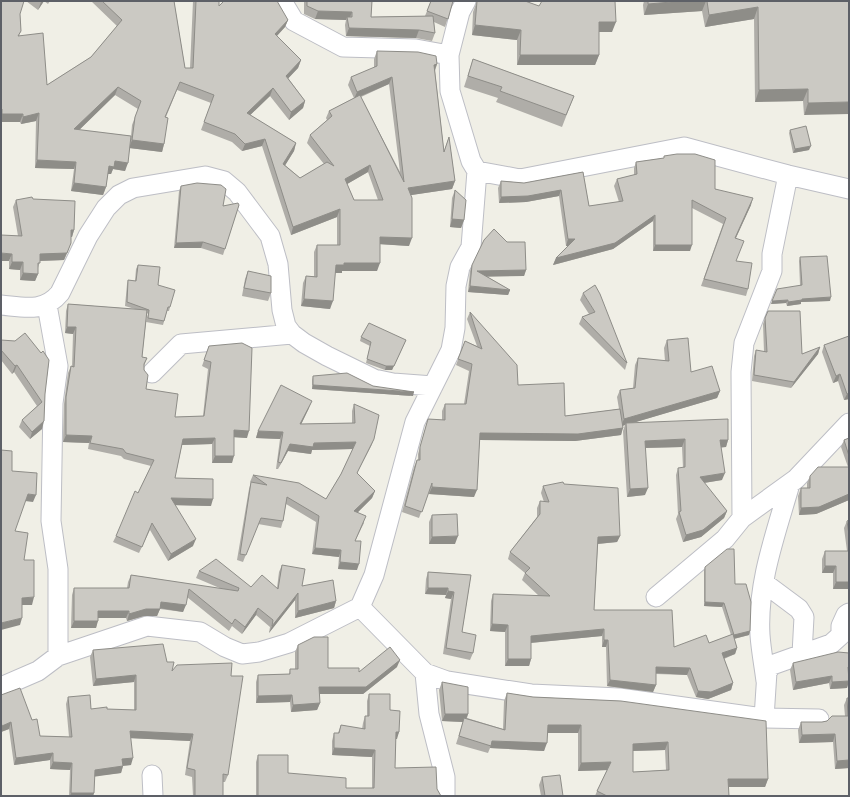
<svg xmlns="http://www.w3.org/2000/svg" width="850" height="797" font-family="'DejaVu Sans',sans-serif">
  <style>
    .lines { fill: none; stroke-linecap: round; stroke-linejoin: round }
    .minor-casing { stroke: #bdbec5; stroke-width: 21 }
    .minor { stroke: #fff; stroke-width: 19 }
    .wall { fill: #afada8; fill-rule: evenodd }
    .shaded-wall { fill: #8e8d88 }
    .building { fill: #cbc9c3; stroke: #8e8d88; fill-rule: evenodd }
  </style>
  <rect width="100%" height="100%" fill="#f0efe6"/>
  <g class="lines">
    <defs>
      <path id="minor" d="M282 1 294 21 343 47 416 49 449 55
        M466 1 460 12 449 55 450 91 471 161 477 171 520 179 684 147 788 175 849 189
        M477 171 471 247 460 267 456 286 455 328 451 350 415 422 374 575 360 607 425 673 447 681 531 694 619 698 764 718 819 719
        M1 305C23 307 44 313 60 293L88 236 106 208 119 195 133 188 205 176 224 181 237 192 270 236 278 264 282 310 286 326 292 334 304 343 327 356 374 379 393 383 433 386
        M47 305 58 366 53 403 51 521 58 569V656
        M152 373 181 344 292 334
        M742 518 796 479 849 423
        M764 583 799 609 804 617 802 654
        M656 597 725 539 742 518 741 372 744 343 772 271V254L788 175
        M425 673 429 714 445 777V796
        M766 681C764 665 761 650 760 635 757 583 776 533 790 484
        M1 687 38 671 58 656 147 626 200 632 225 647 242 654 259 652 289 643 360 607
        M764 718 767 672 772 665 831 644 841 635V626L846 615 849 613
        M152 775 153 796"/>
    </defs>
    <use href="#minor" class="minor-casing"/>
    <use href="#minor" class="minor"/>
  </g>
  <path class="wall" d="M1 1 20 14 21 31 19 35 47 85 91 57 117 26 91 1H174L185 68H190L193 1H219V6L288 20 285 27 277 36 301 60 298 68 288 78 305 101 303 108 289 120 270 96 250 115 296 143 294 151 285 165 300 178 324 164 307 143 310 135 327 120 326 118 329 111 354 98 348 85 351 77 374 68V59L377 51 437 64 435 71 444 151 449 137 455 181 452 189 411 195 409 246 380 244 377 271H342V273H335L330 309 301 306 303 283 306 276H314V252L317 245H337V217L291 235 262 146 242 151 232 142 201 130 211 103 177 90 166 117 164 144 162 152 130 148 125 171 113 169 111 174H108L106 187 103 195 71 191 74 169 35 168 36 121 21 124 20 122H1ZM389 84 400 172 361 97ZM115 95 138 109 132 125 131 136 79 130ZM368 172 378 200H354L347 184Z
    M26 1H50L48 4 44 1 38 10Z
    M304 1H372L371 17 425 16 431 1 452 5 445 27 434 22 435 33 432 41 416 38 346 36 345 25 346 20 315 19 304 14Z
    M477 1 539 6 612 32H599V55L595 65H517V40L472 35 473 12Z
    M644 1H849L804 115 803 101 755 102 754 19 705 27 702 11 644 15 643 5Z
    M473 59 574 96 562 127 496 102 498 98 464 87Z
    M790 130 809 150 793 153 789 133Z
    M664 156 715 189 751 205 736 238V261L748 289 746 296 701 286 723 224 692 208 690 251H653V221L613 249 553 265 556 258 568 246H566L559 196 526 202 499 203 498 188 501 181 524 183 583 172 589 206 619 202 614 186 617 179 634 175V168L636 162 664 158Z
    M181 186 223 206 239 205 223 255 201 248H174L179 191Z
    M455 190 464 220 461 228 450 227 452 198Z
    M33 199 74 230 72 237H71L68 251 64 260 40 261 38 268V274L35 281 20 280V270L9 269V261L18 236 13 207 16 200Z
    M800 257 830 301 801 302V304L787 306 786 303 771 304 800 285 799 261Z
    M138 265 158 285 170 307 169 311H167L163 325 146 322 148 314 147 313 142 357 147 358 144 366 146 389 175 417 203 416 208 369 202 366 209 346 247 438 234 437 232 463H212V444L182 445 175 478 211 506 175 505 193 546 168 561 150 530 139 553 113 542 116 536 138 493 151 466 124 459 121 456 88 449 89 443 63 442 64 404 68 373 71 366 72 367 73 334 65 333 66 311 68 304 135 309 125 306 127 284 128 280 135 281 136 269Z
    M472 265 526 270 524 276H486L510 290 508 295 468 292 470 271Z
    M248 271 271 293 268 301 242 296 245 279Z
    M583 293 627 363 625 370 579 324 582 317 589 314 580 300Z
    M768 311 802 354 820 347 818 354 791 388 752 381 754 356 756 350 764 352 763 324Z
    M470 312 518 385 565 416 619 409 617 397 620 390 633 388 635 365 638 358 665 361 664 348 667 340 691 372 720 391 717 398 632 423 728 440 726 447H721L722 480 704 483 727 511 724 518 701 537 683 542 676 519 678 514 676 475 678 468H683L682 447 645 448V495L627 497 623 431 625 425 623 426 621 435 575 441 480 440 474 497 429 494V490L419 518 402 512 414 467 417 460H418V454L428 419 442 420V411L445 404H464L469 371 456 365 465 341 477 346 467 319Z
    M849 336V399L844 400 838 381 833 383 822 352 824 345Z
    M361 337 406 340 392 370H385L366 363 370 346 360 341Z
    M1 340 45 394 42 429 30 439 19 427 22 420 37 406 14 372 12 374 1 360Z
    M313 376 373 386 413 396 312 389V380Z
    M354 404 374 439 371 446 357 473 375 491 372 498 358 512 364 523 355 541 357 570 338 569 339 557 312 554 316 522 286 504 283 521 281 528 258 524 243 562 237 560 249 489 251 482H250L253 475 326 499 341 474 353 449 312 450 311 454 288 451 278 469H276L280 439 256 438 258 431 309 408 301 424 352 423V411Z
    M849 438V500L816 514 799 515 798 496 801 488H807V483L810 476 848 467 841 447 844 440Z
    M564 484 620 536 617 542 598 544 594 610 674 647 709 643 731 635 722 607 704 606V571L705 567 735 584 750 631 749 635 734 639 737 648 735 654 724 659 733 683 731 690 708 699 696 697 687 675 656 674V685L653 692 607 686 606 647H602V636L531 643V659L529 666H505V632L490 631 491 601 493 594 539 596 522 580 525 573 508 559 510 552 537 517V508L540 501 544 502 541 493 543 486Z
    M432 515 455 544H429V522Z
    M849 520V589H833V573H822V559L825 551H847L844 528 847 521Z
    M282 565 302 586 336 601 334 608 295 618V600L269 633 270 627 256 615 242 634 232 626 229 631 187 597 183 612 160 609 157 616H144L127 621 126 618H98L96 628H71L72 595 74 588H127L128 582 131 575 222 589 196 578 199 571 251 587 277 588 279 572Z
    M428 572 471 575 462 632 473 653 470 660 443 654 451 599 445 598 446 595 425 594 426 579Z
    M298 645 328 668 359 672 397 667 363 694H319L320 703 317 710 291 712 290 702 256 703V682L258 675 289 674 290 669H295V652Z
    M93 650 167 662 172 671 228 775 225 782H223V796H193L192 777 185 775 190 741 131 738V765L123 766 121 773 94 776V793L93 796H69L70 770 50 769V760L14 765 9 729 1 732V695L32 720 40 736 69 737 66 704 68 697 91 709 134 710V682L93 686 90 657Z
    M849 653V681L847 688 830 689 829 683 793 690 790 670 793 663Z
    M442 682 468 714 467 718 503 729 504 701 507 693 533 697 621 701 768 779 765 787H728L729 796H595L597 791 607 770 578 771V733H548L544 751 490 748 488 753 456 744 463 722 442 721 439 690ZM665 750 666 770 633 772V751Z
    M369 694 390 710 399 732 396 739 395 768 437 789 441 796H256V762L258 755 288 773 346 788H372V757L332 755V741L334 733H338L341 725 362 729 363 723 365 716H367V701Z
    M847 698H849V768L835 769 833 742 799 743 798 730 801 722H822L845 716 844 705Z
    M542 777 563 796H541L539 785Z"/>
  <path class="shaded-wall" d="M41 1H44L38 10 41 2Z
    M683 1H706L702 11 644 15 648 4Z
    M758 7 754 19 705 27 709 15Z
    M318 11 352 12 349 20 347 17 346 20 315 19Z
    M288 20 285 27 272 41 275 34Z
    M599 22H616L612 32H595Z
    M475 25 521 30 517 40 472 35Z
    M349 28 419 30 416 38 346 36Z
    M520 55H599L595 65H517Z
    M301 60 298 68 283 84 286 76Z
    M437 64 434 72V65Z
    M392 77 389 84 354 99 357 92Z
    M118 87 115 95 72 137 74 129Z
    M273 88 270 96 244 121 247 113Z
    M808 89 803 101 755 102 759 90Z
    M305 101 303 108 289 120 291 112Z
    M849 102V114L804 115 808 103Z
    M39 113 36 121 21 124 23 117Z
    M2 114H23L20 122H1V117Z
    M265 139 262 146 242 151 245 144Z
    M132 140 164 144 162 152 129 148Z
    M296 143 294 151 281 172 283 164Z
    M811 146 809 150 793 153 795 149Z
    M37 160 76 162 74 169 35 168Z
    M115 161 128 163 125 171 113 169 111 174H106L109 166Z
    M370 165 368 172 342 187 345 179Z
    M455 181 452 189 405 196 408 188Z
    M74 183 106 187 103 195 71 191Z
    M561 190 559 196 526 202 499 203 501 197Z
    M753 198 751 205 733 244 735 238Z
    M340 209 337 217 291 235 293 227Z
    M655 215 653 221 613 249 553 265 556 258Z
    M452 219 464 220 461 228 450 227Z
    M71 230H74L72 237H68Z
    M380 237 412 238 409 246 377 244Z
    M568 239H575L572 246H566Z
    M203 242 201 248H174L176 243Z
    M71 243 64 260 37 261 40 254Z
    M655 245H692L690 251H653Z
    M1 253 12 254 9 261H1Z
    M12 262H23L20 270 9 269Z
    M344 263H380L377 271H342V273H333L336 265Z
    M526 270 524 276 475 277 477 271Z
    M23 273 38 274 35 281 20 280Z
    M470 286 510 290 508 295 468 292Z
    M831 297 830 301 801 302V304L787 306 788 302 802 299Z
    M304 299 333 301 330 309 301 306Z
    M788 300 786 303 771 304 772 301Z
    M67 327H76L73 334 65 333Z
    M406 340 392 370H385L386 366Z
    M820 347 818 354 791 388 794 382Z
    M17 365 14 372 12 374 15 366Z
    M840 374 838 381 833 383 836 376Z
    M313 385 414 392 413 396 312 389Z
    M720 391 717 398 626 425V423L625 425 621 426 624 419Z
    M849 393V399L844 400 847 394Z
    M312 401 309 408 298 431 300 424Z
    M44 421 42 429 30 439 32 432Z
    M623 428 621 435 575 441 478 440 480 433Z
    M234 430 249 431 247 438 231 437Z
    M258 431 283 432 280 439 256 438Z
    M66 435 92 436 89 443 63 442Z
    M215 438 212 444 181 445 183 439Z
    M374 439 371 446 354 479Z
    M685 439 682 447 642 448 645 441Z
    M720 440H728L726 447 718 448Z
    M356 442 353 449 312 450 311 454 288 451 278 469 281 463 290 444Z
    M215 456H234L232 463H212Z
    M725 473 722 480 697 484 700 477Z
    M432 487 477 490 474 497 429 494Z
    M648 488 645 495 627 497 630 489Z
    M375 491 372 498 352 518 354 511Z
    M28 494 36 495 33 502 25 501Z
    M849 494V500L816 514 799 515 801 508Z
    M171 498 213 499 211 506 169 505Z
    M727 511 724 518 701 537 683 542 686 535Z
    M458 536 455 544H429L432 537Z
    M620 536 617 542 596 544 598 537Z
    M196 539 193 546 168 561 171 554Z
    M315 548 341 550 339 557 312 554Z
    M340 562 359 564 357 570 338 569Z
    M825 566H836L833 573H822Z
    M836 582H849V589H833Z
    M428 588H448L446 595 425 594Z
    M448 591 454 592 451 599 445 598Z
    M298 593 295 600 269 633 272 626Z
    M34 597 32 605H19L22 598Z
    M336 601 334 608 295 618 298 611Z
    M161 602 186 605 183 612 159 608Z
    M705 602 724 603 722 607 704 606Z
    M258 608 256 615 242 634 245 627Z
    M146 609H160L157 616H144L127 621 129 614Z
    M98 611H129L126 618H96Z
    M22 618 20 625 1 630V623Z
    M74 621H98L96 628H71Z
    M492 624 508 625 505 632 490 631Z
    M604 629 602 636 529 643 531 636Z
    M750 631 749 635 733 639 734 635Z
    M604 640H608L606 647H602Z
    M737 648 735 654 719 660 722 653Z
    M508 659H531L529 666H505Z
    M400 660 397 667 363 694H316L319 687Z
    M656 667 690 668 687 675 653 673Z
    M136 675 134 682 93 686 96 679Z
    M832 676 829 683 793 690 796 682Z
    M610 680 656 685 653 692 607 686Z
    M849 681 847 688 830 689 832 682Z
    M733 683 731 690 708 699 696 697 698 691Z
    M292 695 290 702 256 703 258 696Z
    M320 703 317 710 291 712 293 705Z
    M445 714H468L465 722 464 718 463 722 442 721Z
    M11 722 9 729 1 732V729L2 726Z
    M548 725H581L578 733H545Z
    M130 731 193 734 190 741 127 738Z
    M396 732H399L397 739H394Z
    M835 734 833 742 799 743 802 735Z
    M492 741 547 743 544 751 490 748Z
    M668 742 665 750 630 751 633 744Z
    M334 748 375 750 372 757 332 755Z
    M53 753 50 760 14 765 16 758Z
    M133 758 131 765 120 766 122 759Z
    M849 760V768L835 769 837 761Z
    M53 762 72 763 70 770 50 769Z
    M611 762 609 770 578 771 581 763Z
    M123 766 121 773 92 777 95 770Z
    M728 779H768L765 787H725Z
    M71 793H94L93 796H70Z"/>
  <path class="building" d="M1 1H24L20 14 21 31 18 36 43 33 47 85 91 57 122 20 102 1H174L185 68H193L196 1H219V6L224 1H277L288 20 275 34 301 60 286 76 305 101 291 112 273 88 247 113 296 143 283 164 300 178 327 162 334 166 310 135 332 116 329 111 360 95 404 182 392 77 357 92 351 77 377 66V51L418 52 436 56 437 64 434 65 444 152 449 137 455 181 408 188 412 198V238L380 237V263H344V265H336L333 301 304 299 306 276 317 277V245H340V209L293 227 265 139 245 144 235 134 204 122 214 95 180 82 165 117 168 118 164 144 132 140 135 117 141 101 118 87 74 129 131 136 128 163 115 161 114 167 109 166 106 187 74 183 76 162 37 160 39 113 23 117V114H2V109H1ZM370 165 383 200H354L345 179Z
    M307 1H372L371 17 433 16 435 33 419 30 349 28 347 17H352V12L318 11 307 6Z
    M431 1H453L448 19 427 11Z
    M477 1H525L539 6 542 1H615L616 22H599V55H520L521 30 475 25Z
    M648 1H683L648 4Z
    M707 1H849V102L808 103V89L759 90 758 7 709 15Z
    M473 59 574 96 566 115 500 91 502 87 468 76Z
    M806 126 811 146 795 149 790 130Z
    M677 154H695L715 160V189L753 198 735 238 744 241 736 261 752 263 748 289 704 279 726 218 692 200V245H655V215L615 243 556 258 575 239H568L561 190 528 196 501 197V181L524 183 583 172 589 206 623 201 617 179 637 174 636 162 664 158V156Z
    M197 183 221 185 226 189 223 206 238 203 239 205 225 249 203 242 176 243 181 186Z
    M455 190 466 200 464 220 452 219Z
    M32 197 33 199 75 201 74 230H71V243L67 253 40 254V263H38V274L23 273V262H12V254L1 253V235L22 236 16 200Z
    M494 229 507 242H525L526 270 477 271 510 290 470 286 472 265 484 240Z
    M827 256 831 297 802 299V300L788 302V300L772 301 777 289 802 285 800 257Z
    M138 265 160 267 158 285 175 290 170 307H168L164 321 148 318 149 310 127 302 128 280 136 281Z
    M248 271 271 276V293L244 288Z
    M595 285 600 294 627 363 582 317 595 312 583 293Z
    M68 304 147 310 142 357 147 358 144 364V370L148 375 146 389 178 394 175 417 204 416 211 362 204 360 209 346 242 343 252 348 249 431 234 430V456H215V438L183 439 175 478 213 479V499L171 498 196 539 171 554 152 523 142 547 116 536 135 491 138 493 154 460 126 453 123 449 90 443 92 436 66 435V397L71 366 74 367 76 327H67Z
    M768 311H800L802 354 820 347 794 382 754 375 756 350 767 352 765 318Z
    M470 312 517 365 518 385 564 383 565 416 620 409 623 428 578 434 480 433 477 490 432 487V483L422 512 405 506 417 460H420V447L428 419 445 420V404H466L472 364 458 359 465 341 482 349Z
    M369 323 406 340 394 366H386L367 359 371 342 361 337Z
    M25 333 41 353 43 351 49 360 45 394 44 421 32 432 22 420 42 402 17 365 15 366 1 350V340L15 341Z
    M849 336V393L847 394 840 374 836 376 824 345Z
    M688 338 691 372 712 366 720 391 624 419 620 390 635 388 638 358 669 361 667 340Z
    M347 373 373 386 414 392 313 385V376Z
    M281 385 312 401 300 424 355 423 354 404 379 415 374 439 357 473 375 491 354 511 366 516 355 541H361L359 564 340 562 341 550 315 548 319 516 287 497 283 521 261 518 246 555 240 554 251 482 267 485 253 475 299 483 326 499 341 474 356 442 314 443 313 447 290 444 281 463 278 462 283 432 258 431Z
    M728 419V440H720L725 473 700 477 727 511 703 530 686 535 679 512 681 511 678 468 685 467V439L645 441 648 488 630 489 626 423Z
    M849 438V456L844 440Z
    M1 450 12 451V471L37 473 36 495 28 494 15 531 28 533 24 560H34V597L22 598V618L1 623Z
    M818 467H849V494L819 507 801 508V488H810V476Z
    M563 482 564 484 618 488 620 536 598 537 594 610H672L674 647 706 635 709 643 733 634 737 648 722 653 733 683 711 692 698 691 690 668 656 667V685L610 680 608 640H604V629L531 636V659H508V625L492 624 493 594 550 596 525 573 530 568 510 552 540 514V501L549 502 543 486Z
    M457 514 458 536 432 537V515Z
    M849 520V535L847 521Z
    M727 549H734L735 584H746L751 602 750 631 734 635 724 603 705 602V567Z
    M825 551H849V582H836V566H825Z
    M216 559 251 587 262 575 278 589 282 565 305 569 302 586 333 580 336 601 298 611V593L272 626 273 620 258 608 245 627 235 619 232 624 189 589 186 605 161 602 160 609H146L129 614V611H98V621H74V588H129L131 575 238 591 239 588 199 571Z
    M428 572 471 575 462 632 476 635 473 653 446 648 454 592 448 591V588H428Z
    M314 637H328V668H359V672L390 647 400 660 366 687H319L320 703 293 705 292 695 258 696V675L290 674V669H298V645Z
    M163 644 167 662H174L172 671 177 665 232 663 231 676H243L228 775 223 774V796H195V770L187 768 193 734 130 731 133 758 122 759 123 766 95 770 94 793H71L72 763 53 762V753L16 758 11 722 2 726 1 722V695L20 688 32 720 37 719 40 736 72 737 68 697 90 695 91 709 107 707V709L136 710V675L96 679 93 650Z
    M838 652 849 653V667H848L849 681 832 682V676L796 682 793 663Z
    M442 682 468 687V714H445Z
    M507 693 533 697 621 701 766 721 768 779H728L729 796H607L597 791 611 762 581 763V725H548L547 743 492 741 491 746 459 736 464 718 505 730ZM668 742 669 770 633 772V744Z
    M369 694H390V710L400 711 399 732H396L395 768 436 767 437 789 441 796H258V755H288V773L346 778V788H374L375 750 334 748V733H339L341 725 365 729V716H369Z
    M847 698H849V760L837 761 835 734 802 735 801 722H822L827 721 832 716H848Z
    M560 775 563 796H545L542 777Z"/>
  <rect width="850" height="797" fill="none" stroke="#5d6067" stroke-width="4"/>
</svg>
